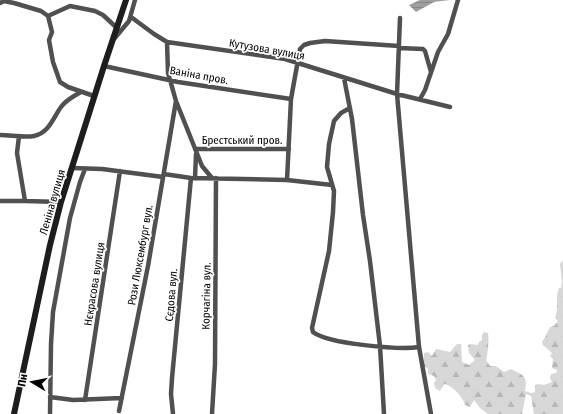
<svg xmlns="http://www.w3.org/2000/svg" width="563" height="414" font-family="'Fira Sans Condensed',sans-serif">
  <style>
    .forest { fill: url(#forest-firs) }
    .water { fill: url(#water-rules) }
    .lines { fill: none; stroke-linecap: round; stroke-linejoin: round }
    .street { stroke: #505050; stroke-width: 4.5 }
    .secondary { stroke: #1d1d1d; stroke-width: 6 }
    .labels { text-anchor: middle; stroke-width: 3.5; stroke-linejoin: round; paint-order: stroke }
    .street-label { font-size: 11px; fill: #000; stroke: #fff }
  </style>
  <defs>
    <pattern id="forest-firs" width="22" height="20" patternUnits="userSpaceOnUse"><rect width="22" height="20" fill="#d7d7d7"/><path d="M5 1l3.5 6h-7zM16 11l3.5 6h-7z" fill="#b7b7b7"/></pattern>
    <pattern id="water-rules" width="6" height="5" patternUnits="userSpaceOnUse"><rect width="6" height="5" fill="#9e9e9e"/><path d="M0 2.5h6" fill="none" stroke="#868686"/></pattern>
  </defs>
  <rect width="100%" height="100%" fill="#fff"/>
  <path class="forest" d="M563 260V414H534L531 396 526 394 522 414H488L480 408 474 400 470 407 465 405C463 397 452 385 444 384L440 391 435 388 434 383 436 380 434 376 428 374V369L424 366V353L428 352 432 356 436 349 450 352 457 344H461L462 362 469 365 475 360 469 353 468 345 470 344 478 345 479 342 482 340V335L484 332 488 333C489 338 488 355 486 360L490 366H496L504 372 511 369C523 375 528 376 525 391L531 393 535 392V386L537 384 544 385 552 382 550 378 551 374 556 373 557 370 552 368 553 359 550 356 552 353 543 345 542 342C544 340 549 329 550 327L554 326 558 321 555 318C559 309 555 297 559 288H561L562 282 560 264Z"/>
  <path class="water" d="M420 0H449C446 1 438 1 434 2 428 5 422 9 416 12L409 5Z"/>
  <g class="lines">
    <path class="street" d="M0 3 4 1 14 3 41 11 48 16 52 32 49 40 53 62 60 82 68 87 94 96
      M48 16 70 6 95 11 103 15 117 28
      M131 17 154 34 167 42 285 59 397 94 450 107
      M400 18 397 94 419 347 431 414
      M114 39 129 21 135 0
      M167 42 168 73 176 101 202 166 212 178
      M399 48 423 49 425 51 431 72
      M104 66 178 82 291 99
      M344 78 352 119 363 215 370 261 380 346 384 414
      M420 99 425 90 438 52 448 34 458 0
      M350 108 341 113 334 121 329 144 327 167 334 191 333 212 329 251 312 328 313 332C328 344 400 350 419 347
      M0 135C11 135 23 138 34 136 49 133 53 118 61 107 66 100 74 96 81 92
      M195 149H289
      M72 168 102 169 163 177
      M164 174 191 178 287 180 332 185
      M195 178 196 154
      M287 180 291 99 300 49 304 45 310 43 325 41 399 46
      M0 201H25L17 153 19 136
      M25 201 61 202
      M50 397 73 400 122 398
      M85 400 120 171
      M119 411 148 266 176 101
      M50 414 51 344 53 312 70 218 80 182 85 169
      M173 414 171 394 172 378 191 178
      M212 414 215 364 216 178"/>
    <path class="secondary" d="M14 414 50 245 61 202 104 66 126 0"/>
  </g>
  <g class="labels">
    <g class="street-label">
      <text transform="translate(267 49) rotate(10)" y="4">Кутузова вулиця</text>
      <text transform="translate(199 75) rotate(10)" y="4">Ваніна пров.</text>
      <text x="242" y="144">Брестський пров.</text>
      <text transform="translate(52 202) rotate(-74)" y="4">Леніна вулиця</text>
      <text transform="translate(140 255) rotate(-80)" y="4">Рози Люксембург вул.</text>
      <text transform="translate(94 284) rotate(-81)" y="4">Нєкрасова вулиця</text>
      <text transform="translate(171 295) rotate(-85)" y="4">Сєдова вул.</text>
      <text transform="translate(206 296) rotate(-89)" y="4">Корчагіна вул.</text>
    </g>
  </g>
  <g transform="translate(32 382) rotate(280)" stroke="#ffffff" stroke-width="3" paint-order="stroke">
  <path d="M0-3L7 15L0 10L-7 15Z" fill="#000000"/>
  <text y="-6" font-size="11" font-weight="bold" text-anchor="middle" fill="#000000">Пн</text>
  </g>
</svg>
